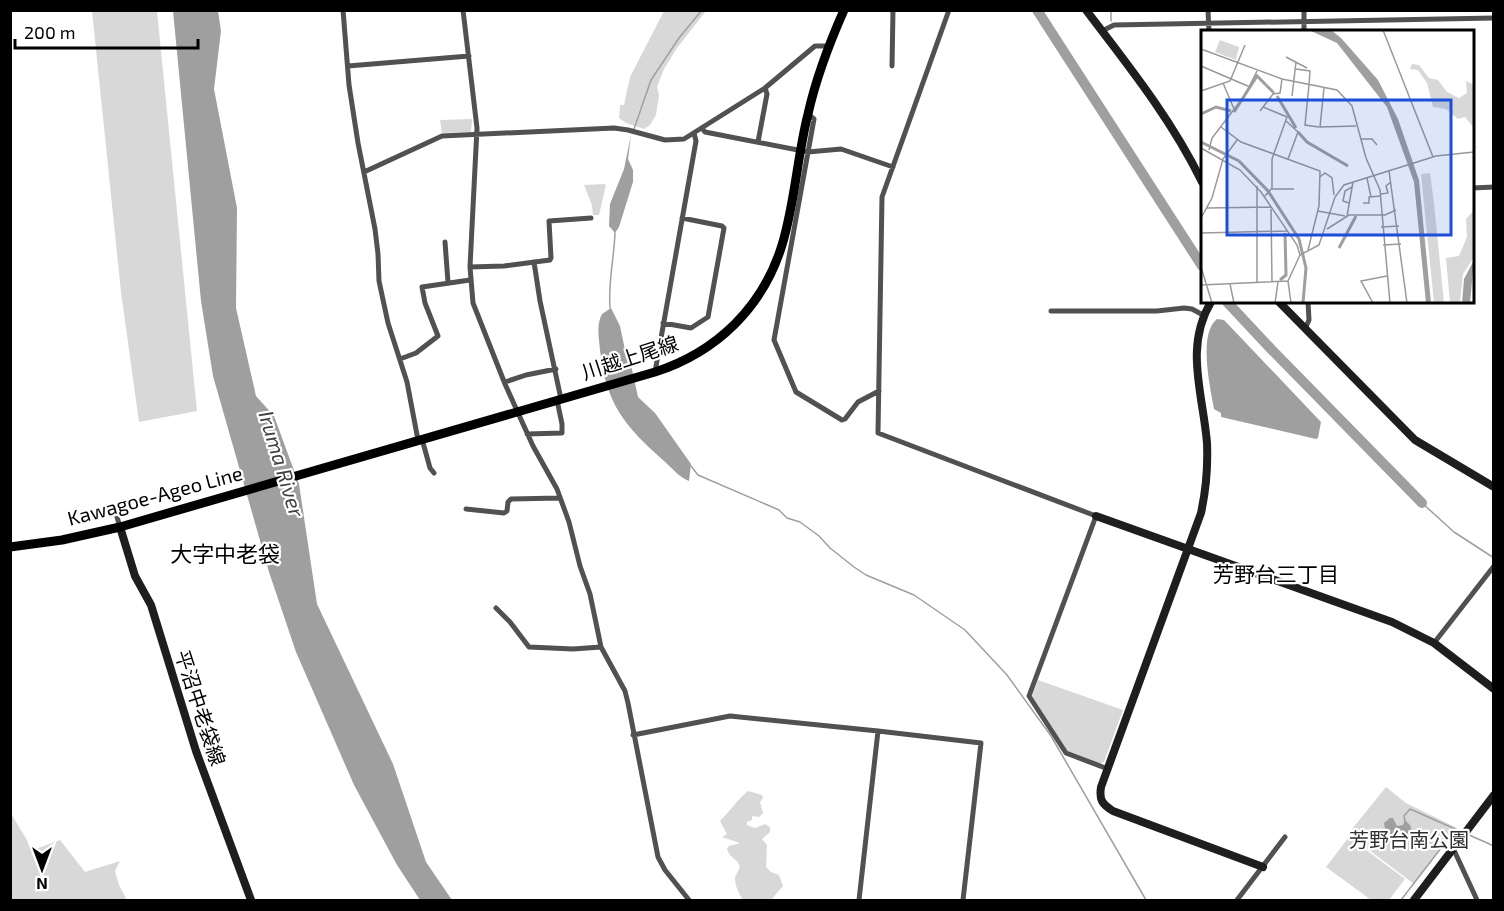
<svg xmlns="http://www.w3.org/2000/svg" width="1504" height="911" font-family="'Exo 2','Noto Sans JP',sans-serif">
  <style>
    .green { fill: #d8d8d8 }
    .water { fill: #9f9f9f }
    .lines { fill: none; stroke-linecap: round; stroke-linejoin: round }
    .stream { stroke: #9f9f9f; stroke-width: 1.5 }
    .river { stroke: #9f9f9f; stroke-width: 10 }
    .street { stroke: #515151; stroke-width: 5 }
    .secondary { stroke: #1e1e1e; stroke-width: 8 }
    .primary { stroke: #000; stroke-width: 9 }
    .labels { text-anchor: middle; stroke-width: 4.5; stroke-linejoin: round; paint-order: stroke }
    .street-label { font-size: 20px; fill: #000; stroke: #fff }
    .park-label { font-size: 20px; fill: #2f2f2f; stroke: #fff }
    .water-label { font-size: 21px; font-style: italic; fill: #404040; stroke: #fff }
    .neighbourhood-label { font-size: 21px; fill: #000; stroke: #fff }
    .quarter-label { font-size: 22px; fill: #000; stroke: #fff }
    .inset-river { fill: none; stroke: #9f9f9f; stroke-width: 3 }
    .inset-road { fill: none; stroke: #999; stroke-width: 1.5 }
    .view { fill: #1d4ed8; fill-opacity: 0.15; stroke: #1d4ed8; stroke-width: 3 }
    .inset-edge { fill: none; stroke: #000; stroke-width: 3 }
  </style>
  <rect width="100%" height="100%" fill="#fff"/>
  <path class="green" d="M92 11H157L197 411 139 422 121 292Z
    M664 11H706L677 48 664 69 657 87 659 95 656 115 650 125 644 129 626 123 619 118 620 105H624L630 77Z
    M472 119 471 132 442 133 440 120Z
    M604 184 606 185 599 215H593L592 205 584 185Z
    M1038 680 1123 710 1104 762 1099 764 1067 751 1032 696Z
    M1386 787 1406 803 1457 828 1414 884 1348 834Z
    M748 791 762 795 763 798 760 802 763 813 759 817 752 816V820L747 822V825L755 828 765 824 770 827V832L762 839 767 845 766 867 771 872 779 875 783 886 771 900H743C739 894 735 886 735 878 736 873 741 869 739 864 736 858 730 859 727 849L729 846 740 843 722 837 727 834 720 821C730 811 737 800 748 791Z
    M10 812 33 850 60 840 85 872 120 861 115 871 119 885 127 900H11Z
    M1349 837 1405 879 1389 900H1371L1326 867Z"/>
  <path class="water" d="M173 11H218L221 31 214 89 237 208 236 308 256 396 274 416 299 484 317 604 393 764 426 862 452 900H420L397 865 354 785 296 652 269 572 213 376 201 301Z
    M631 135 628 159 633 170V182L619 227 615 233 609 226 610 204 624 169Z
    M611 308 620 326 625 350 628 351 638 397 655 413 691 464 689 481C680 478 672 468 664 461 625 426 606 405 600 350 599 338 596 325 602 314Z
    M1217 319 1224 320 1321 422 1318 438 1316 439 1221 417V413L1214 409C1210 387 1198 334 1217 319Z
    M1390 818H1393L1397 826 1403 825 1405 820 1410 825 1412 831C1407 842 1396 844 1386 835L1384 823Z"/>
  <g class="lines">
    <path class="stream" d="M1111 10V21
      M634 129 651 80 679 38 702 10
      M610 308C608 282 614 259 615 233
      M691 466 698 475 779 510 787 518 800 522 819 536 830 548 854 567 866 575 914 595 965 630 1007 675 1051 736 1146 900
      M1422 503 1454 532 1494 558
      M1405 821 1404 816 1410 809 1462 832
      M1469 835 1494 846
      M1401 900 1455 830"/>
    <path class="river" d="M1037 10 1202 266
      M1227 302 1271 349 1422 503"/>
    <path class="street" d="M343 10 349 85 358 143 375 229 378 254 379 281 388 323 407 382 418 440
      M463 10 477 128 470 267 473 303 505 384 533 446 557 489 569 522 580 566 590 594 601 647 625 691 628 703 658 857 665 870 689 900
      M949 10 882 197 878 433 1096 516 1029 696 1066 753 1108 769
      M1208 10 1209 32
      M1304 10V32
      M1102 31 1114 25 1494 18
      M348 66 469 56
      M892 66 893 10
      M808 114 814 119 774 340 796 392 842 420 845 419 858 402 879 391
      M702 128 705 132 808 152 841 149 893 167
      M758 142 767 94 765 88
      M364 172 442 136 614 128 628 130 665 140 684 139 765 88 815 46H828
      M1472 188 1494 187
      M445 242 448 282
      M534 262 540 301 561 399
      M470 267 504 266 550 260 551 258 549 221 591 218
      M1051 311H1157L1184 308 1192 309 1203 315
      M663 323 691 328 708 317 724 228 722 226 682 218
      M1305 329 1309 320 1308 302
      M400 359 416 353 438 336 425 303 422 287 470 280
      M655 372 696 141 694 133
      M505 382 526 375 556 369
      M527 434 562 433V424L557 400
      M422 439 430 468 434 473
      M466 509 504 513 507 511 508 502 511 499 560 498
      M117 517 120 527
      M496 608 510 622 529 647 573 649 601 647
      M1434 643 1494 566
      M878 731 981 743 963 900
      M633 735 730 716 878 731 859 900
      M1453 848 1477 900
      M1237 900 1285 837"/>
    <path class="secondary" d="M1086 10C1128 65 1172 120 1202 182
      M1211 302C1184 347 1203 394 1207 443 1208 467 1206 490 1201 513L1101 787C1099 800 1102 804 1113 811L1263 867
      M1279 302 1415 440 1494 487
      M1096 516 1392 622 1434 643 1494 689
      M120 527 135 576 151 605 196 751 251 900
      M1414 900 1494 795"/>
    <path class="primary" d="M10 547 62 540 120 527 655 372C717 352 763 307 782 245 795 203 797 157 808 114 816 78 829 44 844 10"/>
  </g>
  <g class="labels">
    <g class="street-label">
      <text transform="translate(630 358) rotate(-18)" y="7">川越上尾線</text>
      <text transform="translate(155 496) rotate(-15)" y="7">Kawagoe-Ageo Line</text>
      <text transform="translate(200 708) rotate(72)" y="7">平沼中老袋線</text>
    </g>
    <g class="park-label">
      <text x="1409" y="847">芳野台南公園</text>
    </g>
    <g class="water-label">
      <text transform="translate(281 464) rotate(73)" y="7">Iruma River</text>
    </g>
    <g class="neighbourhood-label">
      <text x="1276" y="582">芳野台三丁目</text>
    </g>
    <g class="quarter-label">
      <text x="225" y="562">大字中老袋</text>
    </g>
  </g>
  <g transform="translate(1201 30)">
    <rect width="273" height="273" fill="#fff"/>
    <path d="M19 10 38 17 35 30 14 22ZM211 34 218 35 228 48 237 50 246 62 258 68 266 63 265 51 273 55V98L264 87 257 89 245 79 232 77 226 53 217 40 209 39ZM229 143 233 173 243 273H233L220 144ZM273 180V227L262 244 259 273H249L245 228 258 226 266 207 265 189Z" fill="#d8d8d8"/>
    <path d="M108 0H130L140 8 177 50 197 89 218 150 230 273H225L213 152 186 77 136 13ZM273 230 269 273H261L263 249Z" fill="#9f9f9f"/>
    <path class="inset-river" d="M76 66 95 98M33 82 56 46 73 63M0 84 15 77 30 81M97 102 106 112 147 136M0 112 38 131M38 131 67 161 98 209 105 238 102 273M138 218 155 186M79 250 85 245 84 203"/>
    <path class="inset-road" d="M182 0 232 127M0 19 81 49 136 60 151 76 165 128 179 160 189 273M85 27 106 38M0 36 49 57M95 39 109 41 108 55M22 53 33 79M108 55 104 95 118 97M123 58 119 97 155 96M0 61 29 51 44 15M91 66 95 32M62 77 86 87 71 129V158L64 166M59 81 72 64 79 63 81 49M85 91 97 102 87 129M20 97 40 112 119 141 118 176 107 220M160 109H171L176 115M0 118 39 140 60 162 96 215 99 225M8 120 11 108 44 65 56 41M188 141 206 273M119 147 124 143 131 148 133 165M166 148 170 167M56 156V252M71 159H93M180 164 187 163 185 156 190 152M148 173 142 171 144 161 151 157M162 173H168V167L180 166M6 178 70 177M70 179 71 252M117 181 144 186M146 186 152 152M0 188 11 168 22 129 36 110M180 197 198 196M126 199 148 185H184L195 180M0 203 86 201M182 215 200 214M0 237 11 273M87 251 90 273M29 254 33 273M0 255 87 251 99 225 118 215 134 167 143 155 235 126 273 122M74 273 77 252M172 273 160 251 186 246"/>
    <path class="view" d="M26 70H250V205H26Z"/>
    <rect width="273" height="273" class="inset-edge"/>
  </g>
  <rect width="1504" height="911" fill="none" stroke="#000000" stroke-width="24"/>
  <g transform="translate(42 869) rotate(180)" stroke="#ffffff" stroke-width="4.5" paint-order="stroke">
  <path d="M0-4.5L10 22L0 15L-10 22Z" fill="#000000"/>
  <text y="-9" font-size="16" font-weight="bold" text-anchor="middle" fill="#000000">N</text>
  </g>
  <path d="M15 39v9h183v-9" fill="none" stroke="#000000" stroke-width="3"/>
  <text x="24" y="39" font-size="18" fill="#000000" stroke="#ffffff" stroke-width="4.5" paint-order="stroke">200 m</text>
</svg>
